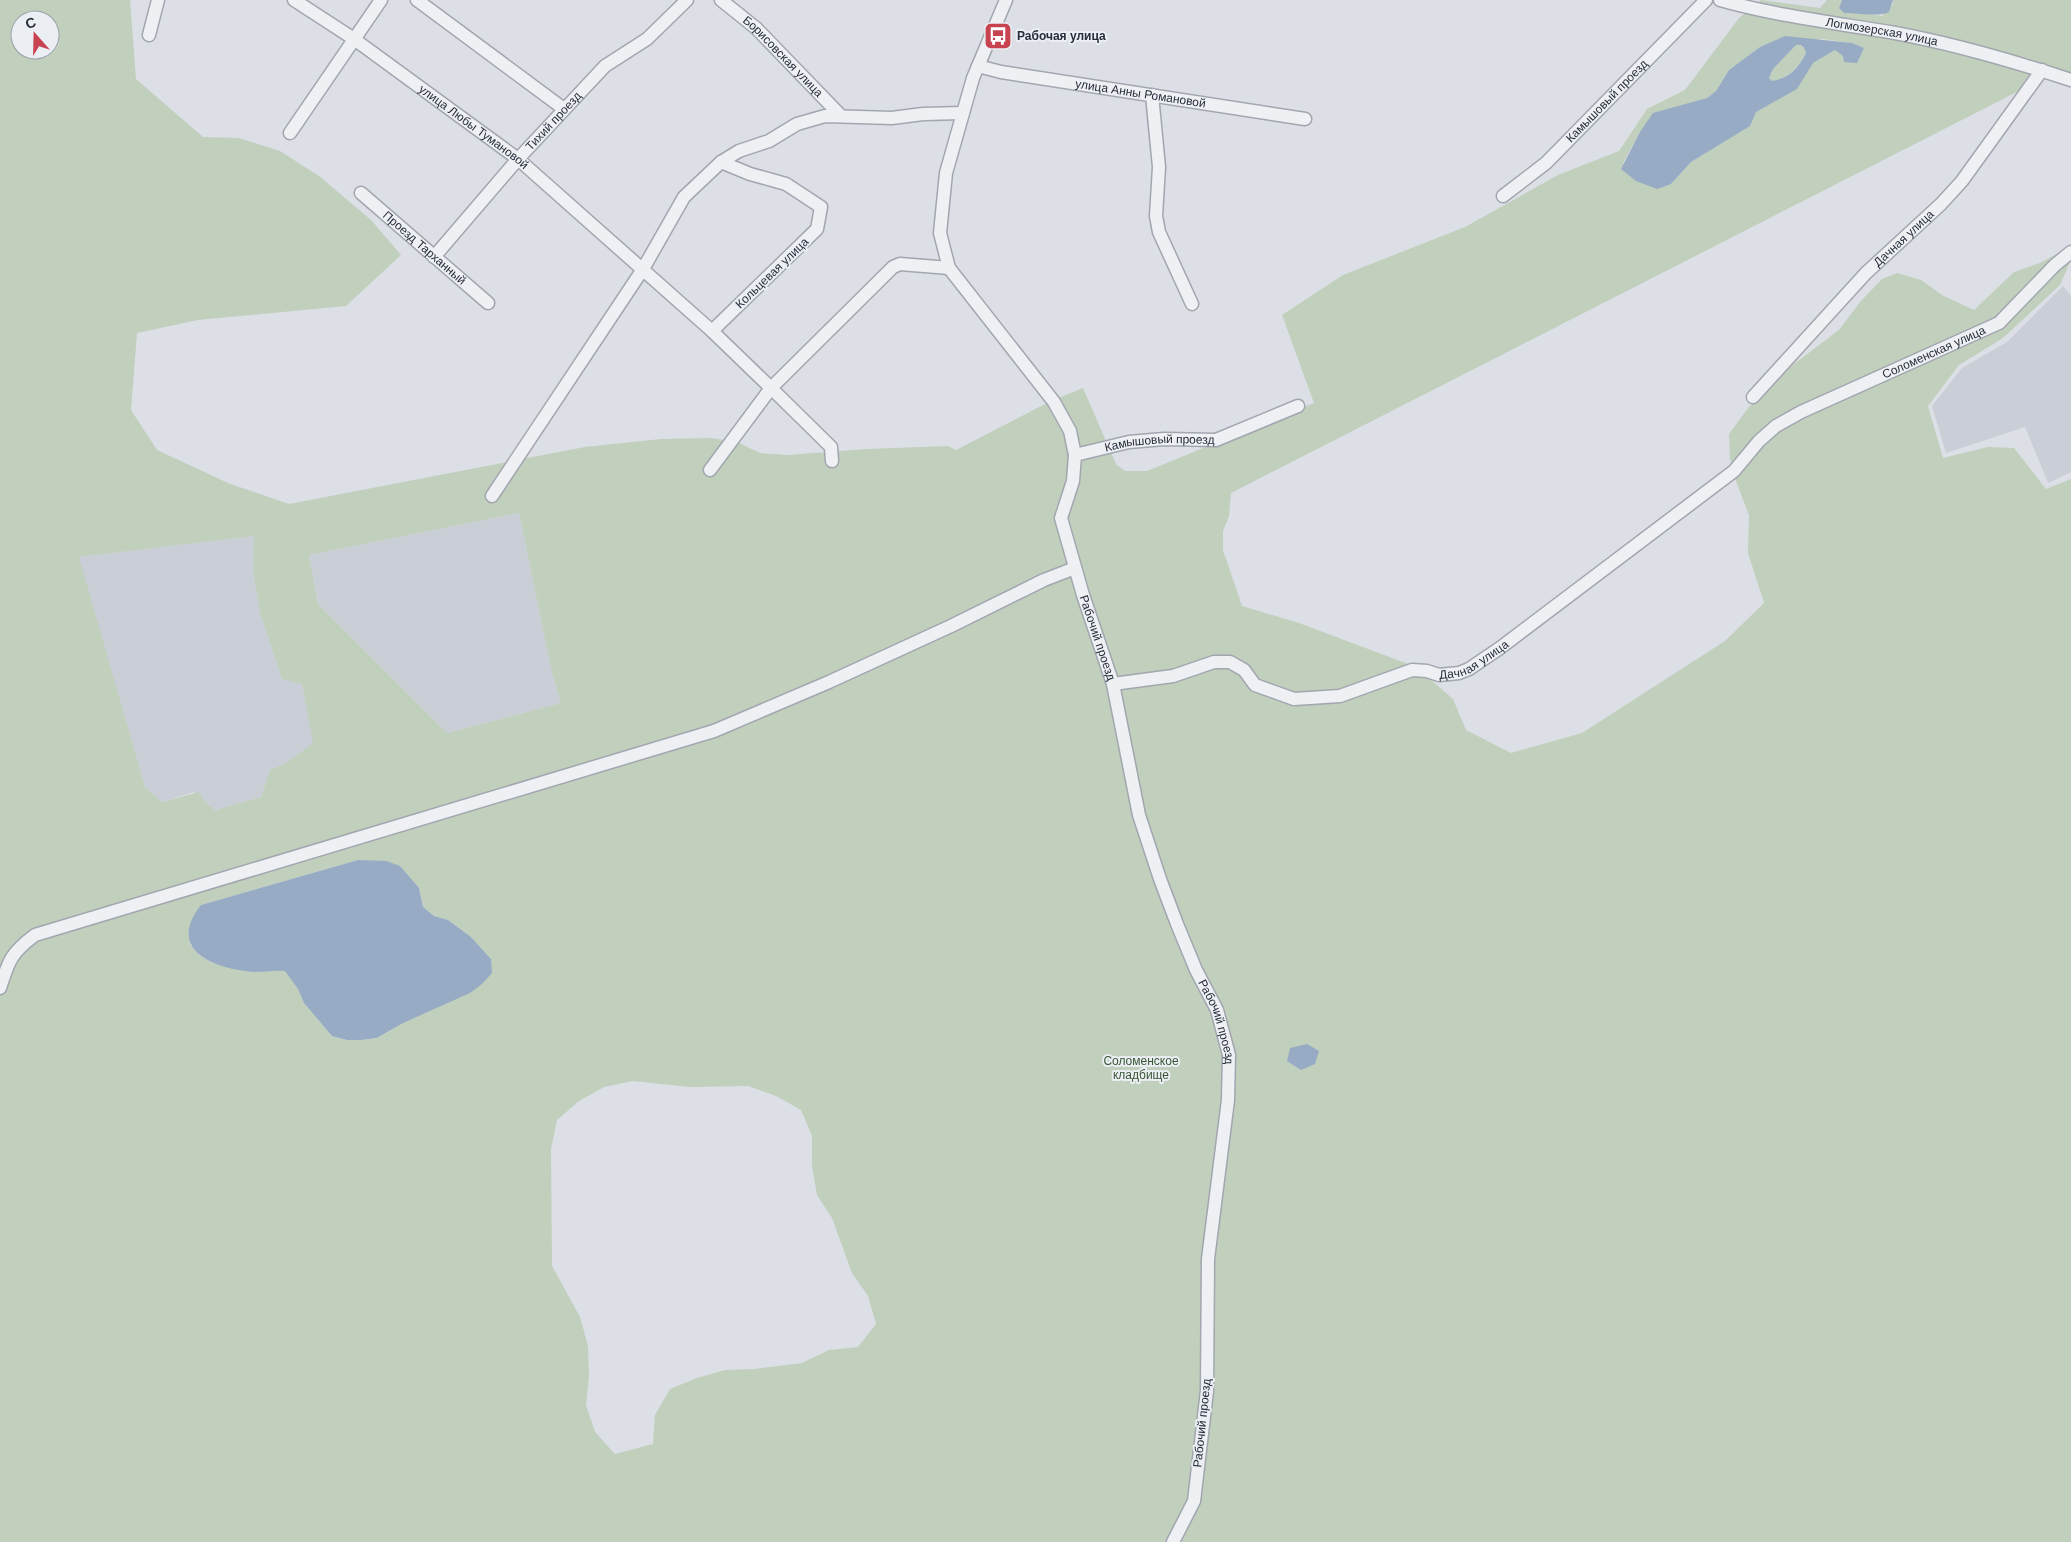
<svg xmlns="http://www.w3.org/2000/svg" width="2071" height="1542" font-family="Helvetica,sans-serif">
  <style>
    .built { fill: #caced7 }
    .green { fill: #c1cfbd; fill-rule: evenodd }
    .water { fill: #97abc5; fill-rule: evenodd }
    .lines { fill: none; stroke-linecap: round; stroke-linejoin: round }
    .minor-casing { stroke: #a2a6af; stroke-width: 15 }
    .minor { stroke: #eef0f4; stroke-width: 12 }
    .labels { text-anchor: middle; stroke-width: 4; stroke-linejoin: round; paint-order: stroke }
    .street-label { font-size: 12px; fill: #262d3b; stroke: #ebeef3 }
    .poi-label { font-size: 12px; font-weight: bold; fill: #262d3b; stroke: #ebeef3; text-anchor: start }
    .park-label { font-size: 12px; fill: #395634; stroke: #ebeef3 }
  </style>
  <rect width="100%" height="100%" fill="#dcdfe5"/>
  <path class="built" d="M2063 286 2071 296V472L2048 483 2025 427 1946 453 1932 406 1962 368 2007 342Z
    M519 513 552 673 561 703 447 733 318 604 309 555Z
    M254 536V576L260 614 282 678 302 684 314 743 288 762 270 770 261 797 215 810 194 792 162 802 145 787 78 557Z"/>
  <path class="green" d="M0 0H130L136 79 203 137 239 138 280 151 319 176 371 220 401 255 346 306 198 320 137 333 131 410 157 450 228 483 289 504 585 447 661 439 711 438 737 442 760 453 788 455 867 449 948 446 956 450 1049 402 1083 388 1116 464 1125 471H1147L1314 403 1282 315 1343 275 1465 227 1558 175 1619 151 1647 109 1685 90 1739 18 1761 0 1820 8 1827 0H1842L1839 8 1844 13H1863L1882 16 1893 4V0H2071V87L2046 77 1231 493 1229 516 1223 531V550L1242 606 1299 623 1416 667 1453 699 1466 730 1511 753 1582 733 1725 641 1764 603 1748 553 1749 515 1736 481 1730 459 1729 434 1748 408 1778 376 1839 330 1860 302 1882 279 1897 273 1921 280 1942 295 1974 310 2014 272 2040 263 2071 246V260L2060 285 2003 338 1959 365 1928 406 1943 458 1988 447 2014 448 2046 489 2071 479V1542H0ZM20 20H50V50H20ZM1823 39 1852 43 1864 48 1843 56 1835 50 1813 63 1796 89 1755 112 1749 126 1691 162 1671 184 1623 163 1640 132 1680 106 1707 98 1716 91 1729 70 1760 47ZM519 513 552 673 561 703 447 733 318 604 309 555ZM254 536V576L260 614 282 679 302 684 313 743 288 762 270 770 261 797 215 810 204 801 199 792 162 802 145 787 79 557ZM358 860 419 888 423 907 434 916 448 920 471 937 491 959 390 1031 377 1038 361 1040H347L332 1036 304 1003 298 989 285 970H271L256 972 212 963 199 955 190 944 201 905ZM633 1081 690 1087 748 1086 776 1096 801 1110 812 1136V1166L817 1195 832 1218 852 1273 868 1296 876 1324 858 1347 829 1350 802 1363 755 1369 725 1370 697 1378 670 1389 655 1415 653 1444 615 1454 595 1432 586 1405 589 1376 588 1346 580 1317 552 1266 551 1149 557 1120 579 1101 604 1087Z
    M1796 45C1803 44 1804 47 1806 53 1798 69 1789 77 1772 82L1769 78 1773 69Z"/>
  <path class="water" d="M1842 0H1893L1889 12C1880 17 1857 13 1844 13L1839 8Z
    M1785 36 1852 43 1864 48 1857 63 1844 62 1843 56 1835 50 1813 63 1797 89 1756 112 1750 126 1691 162 1671 184 1657 189 1636 181 1621 169 1640 132 1653 113 1707 98 1716 91 1729 70 1760 47ZM1796 45C1803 44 1804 47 1806 53 1798 69 1789 78 1772 81L1769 78 1773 69Z
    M358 860 386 861 400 866 419 888 423 907 434 916 448 920 471 937 491 959 492 973 482 984 470 993 403 1023 377 1038 361 1040H347L332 1036 304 1003 298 989 285 971C275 970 265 972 255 972 215 969 165 951 201 905Z
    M1307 1044 1319 1051 1315 1064 1301 1070 1287 1061 1290 1048Z"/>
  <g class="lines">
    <defs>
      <g id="minor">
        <path id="s1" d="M294 0 354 39 518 159 712 331"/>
        <path d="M417 0 564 109"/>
        <path id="s2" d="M721 0 756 28 841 116"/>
        <path id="s3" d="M1006 0 973 78 946 173 940 233 949 268 1054 402 1070 431 1075 455 1073 481 1061 518 1083 595 1113 684 1139 815 1160 879 1177 924 1196 970 1217 1010 1229 1055 1228 1100 1208 1259 1207 1391 1194 1501 1173 1542"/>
        <path id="s4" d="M1720 0C1777 16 1836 23 1895 33 1955 44 2013 61 2071 80"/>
        <path d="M149 35 158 0"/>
        <path id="s5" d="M978 66 1001 72 1305 119"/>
        <path d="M1152 95 1159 167 1156 216 1159 232 1192 304"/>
        <path d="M290 133 381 0"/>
        <path d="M721 162 750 174 786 184 821 207 817 229 712 331 771 388 893 267 900 264 949 268"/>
        <path id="s6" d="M361 193 488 303"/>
        <path id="s7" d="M1503 196 1546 163 1706 0"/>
        <path id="s8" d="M434 257 518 159 605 66 647 39 687 0"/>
        <path id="s9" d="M1753 397 1866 273 1941 204 1962 181 2042 70"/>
        <path id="s10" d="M1075 455 1129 442 1164 439 1216 440 1298 406"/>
        <path d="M710 470 771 388 831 447 832 461"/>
        <path d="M492 496 643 269 684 197 721 162 739 151 769 141 797 124 825 116 892 118 923 114 962 113"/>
        <path id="s11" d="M1113 684 1173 676 1214 662H1230L1244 670 1255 685 1294 699 1340 696 1412 670 1427 671 1439 675 1459 673 1469 669 1500 648 1734 471 1759 441 1776 426 1801 412 1999 323 2055 265 2071 252"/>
        <path d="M0 988C9 960 11 953 35 935L714 731 829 682 951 626 1044 580 1075 568"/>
      </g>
    </defs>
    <use href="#minor" class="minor-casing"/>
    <use href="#minor" class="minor"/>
  </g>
  <defs>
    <symbol id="bus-square" viewBox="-11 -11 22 22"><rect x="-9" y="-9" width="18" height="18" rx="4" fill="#c84350" stroke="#ebeef3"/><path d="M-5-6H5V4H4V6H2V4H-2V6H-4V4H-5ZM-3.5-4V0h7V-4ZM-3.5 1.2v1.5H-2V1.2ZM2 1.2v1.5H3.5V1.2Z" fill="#fff"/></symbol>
  </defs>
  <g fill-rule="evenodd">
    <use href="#bus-square" x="982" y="20" width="32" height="32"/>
  </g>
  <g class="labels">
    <g class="street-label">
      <text dy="4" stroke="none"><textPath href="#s4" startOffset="165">Логмозерская улица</textPath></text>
      <text dy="4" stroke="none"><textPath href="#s2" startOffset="84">Борисовская улица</textPath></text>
      <text dy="4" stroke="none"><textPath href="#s5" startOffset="165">улица Анны Романовой</textPath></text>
      <text dy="4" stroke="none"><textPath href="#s7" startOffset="141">Камышовый проезд</textPath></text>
      <text dy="4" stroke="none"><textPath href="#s8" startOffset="181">Тихий проезд</textPath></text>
      <text dy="4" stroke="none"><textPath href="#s1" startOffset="220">улица Любы Тумановой</textPath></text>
      <text dy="4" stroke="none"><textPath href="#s9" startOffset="219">Дачная улица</textPath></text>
      <text dy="4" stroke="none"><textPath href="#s6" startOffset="84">Проезд Тарханный</textPath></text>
      <text transform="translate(772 273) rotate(-44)" y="4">Кольцевая улица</text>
      <text dy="4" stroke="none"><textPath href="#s11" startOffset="944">Соломенская улица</textPath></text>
      <text dy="4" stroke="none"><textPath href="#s10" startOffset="86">Камышовый проезд</textPath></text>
      <text dy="4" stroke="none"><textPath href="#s3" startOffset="698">Рабочий проезд</textPath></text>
      <text dy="4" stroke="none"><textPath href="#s11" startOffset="385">Дачная улица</textPath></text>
      <text dy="4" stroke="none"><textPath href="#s3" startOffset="1102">Рабочий проезд</textPath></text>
      <text transform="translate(1202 1423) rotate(-84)" y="4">Рабочий проезд</text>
    </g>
    <g class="poi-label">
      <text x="1017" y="40">Рабочая улица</text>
    </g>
    <g class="park-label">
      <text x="1141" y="1065">Соломенское<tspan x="1141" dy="14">кладбище</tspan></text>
    </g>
  </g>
  <g transform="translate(35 35) rotate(340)"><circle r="24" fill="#ebeef3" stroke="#9ca1a9"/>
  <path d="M0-4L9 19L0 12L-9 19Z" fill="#c84350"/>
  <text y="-8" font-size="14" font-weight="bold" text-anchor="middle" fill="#262d3b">С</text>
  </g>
</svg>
